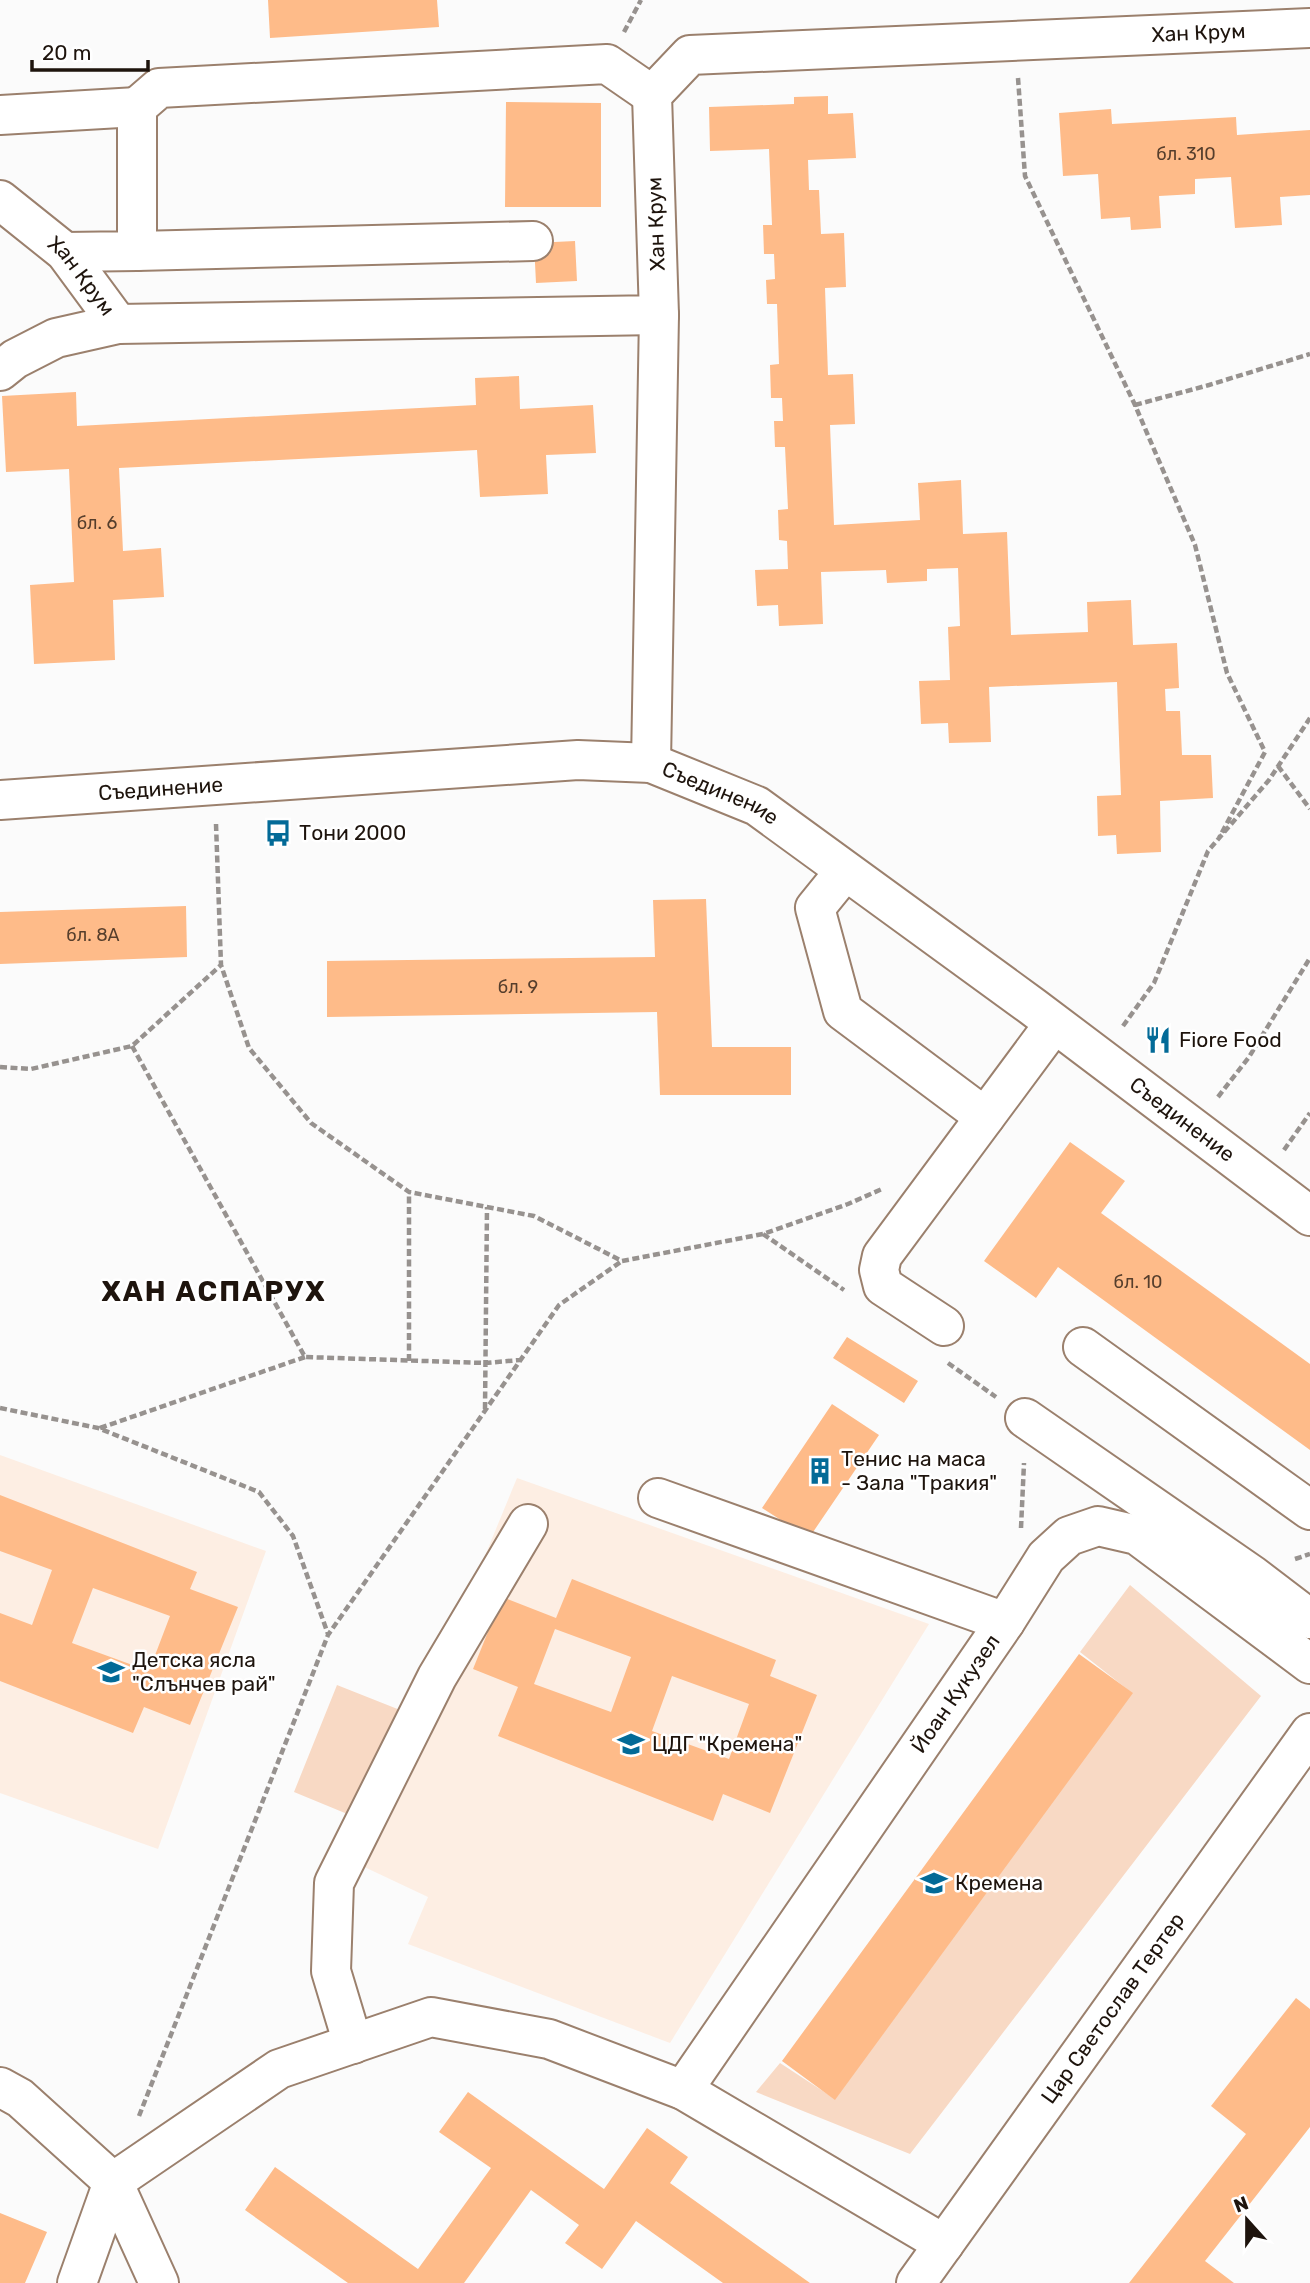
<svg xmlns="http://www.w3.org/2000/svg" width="1310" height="2283" font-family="Rubik,sans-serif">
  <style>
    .built { fill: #fdeee3 }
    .green { fill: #f8d9c4 }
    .building { fill: #febb89; fill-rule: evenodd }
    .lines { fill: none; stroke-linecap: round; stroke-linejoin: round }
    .minor-casing { stroke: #9b806d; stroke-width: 42 }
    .path { stroke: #97928f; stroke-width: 4.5; stroke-dasharray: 7 3.5; stroke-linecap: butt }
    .minor { stroke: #fff; stroke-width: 38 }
    .labels { text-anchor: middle; stroke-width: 5; stroke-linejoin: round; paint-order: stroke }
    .number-label { font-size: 18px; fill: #563e2c }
    .street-label { font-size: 21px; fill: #1e140d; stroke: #fff }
    .poi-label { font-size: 21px; fill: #1e140d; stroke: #fff; text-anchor: start }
    .district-label { font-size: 28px; font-weight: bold; letter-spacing: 2px; fill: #1e140d; stroke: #fff }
  </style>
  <rect width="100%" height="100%" fill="#fbfbfb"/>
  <path class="built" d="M0 1455 266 1551 158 1849 0 1793Z
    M517 1478 929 1624 670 2043 408 1944 428 1897 358 1864Z"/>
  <path class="green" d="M1130 1585 1261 1696 910 2154 756 2092 780 2063 835 2099 1132 1693 1080 1652Z
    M337 1685 400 1710 357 1818 294 1792Z"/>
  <path class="building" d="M268 0H437L439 27 270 38Z
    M828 96V114L853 113 856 158 808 160 809 190H819L821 234 844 233 846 287 825 288 828 375 853 374 855 424 830 425 834 525 920 520 918 483 961 480 963 534 1007 532 1011 635 1088 632 1087 602 1131 600 1133 645 1177 643 1179 688 1165 689 1166 711H1180L1182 755H1211L1213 798 1160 801 1161 852 1117 854 1116 835 1098 836 1097 796 1121 795 1117 682 989 687 991 742 949 743 948 723 921 724 919 681 950 680 948 627 960 626 958 568 927 569V581L887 583 886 570 821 572 823 624 779 626 778 605 757 606 755 570 788 569 787 541 779 540 778 510 788 509 785 447H775L774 421H783L782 398H771L770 365 779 364 777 304H767L766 280 775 279 774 254H764L763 225H772L769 149 710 151 709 107 794 104V97Z
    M506 102 601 103V207H505Z
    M1111 109 1112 124 1236 117 1237 135 1310 130V195L1280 197 1282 225 1235 228 1231 177 1195 179V194L1159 196 1161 228 1131 230 1130 217 1101 219 1098 174 1063 176 1059 113Z
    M575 241 577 281 536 283 534 243Z
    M519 376 520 409 593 405 596 453 546 455 548 494 480 497 477 450 119 468 123 551 161 548 164 597 113 600 115 660 34 664 30 585 74 582 69 469 6 472 2 396 76 392 77 426 476 405 475 378Z
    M706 899 712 1047H791V1095H660L657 1012 327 1017V961L655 957 653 900Z
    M186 906 187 957 0 964V912Z
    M1070 1142 1125 1181 1101 1213 1310 1364V1450L1058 1267 1036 1298 984 1261Z
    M847 1337 918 1381 904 1403 833 1358Z
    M832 1404 879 1435 809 1538 762 1508Z
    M0 1495 197 1572 190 1589 238 1607 190 1725 144 1707 133 1733 0 1681V1613L32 1625 52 1570 0 1551ZM93 1588 170 1616 149 1671 72 1643Z
    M572 1579 776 1660 770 1676 817 1695 770 1813 723 1794 713 1821 498 1736 518 1687 473 1669 502 1597 556 1618ZM555 1629 631 1657 611 1712 534 1684ZM672 1676 749 1704 729 1759 652 1731Z
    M1079 1654 1133 1693 835 2100 782 2061Z
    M1296 1998 1310 2009V2127L1205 2261 1234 2283H1129L1246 2134 1211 2106Z
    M468 2092 604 2189 647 2128 688 2157 670 2183 810 2283H723L636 2221 602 2269 565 2243 579 2225 531 2190 464 2283H348L245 2210 275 2167 418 2269 491 2168 439 2132Z
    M0 2213 47 2232 25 2283H0Z"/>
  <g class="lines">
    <defs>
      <g id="minor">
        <path d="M0 115 137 107"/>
        <path id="s1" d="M0 200 65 252 118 324 659 315 652 95 690 55 1310 28"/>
        <path d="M137 251 533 241"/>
        <path d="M65 252 137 251V107L159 88 607 64 652 95"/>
        <path d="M0 371 15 359 56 338 118 324"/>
        <path d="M651 763 659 315"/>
        <path id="s2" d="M0 800 578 760 651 763 757 806 1033 1007 1310 1216"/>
        <path d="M845 871 815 908 843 1011 985 1117"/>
        <path d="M944 1326 883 1286 879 1270 882 1256 1054 1024"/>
        <path d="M1083 1347 1310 1510"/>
        <path d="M1025 1418 1252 1575 1310 1619"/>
        <path d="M658 1498 1005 1622"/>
        <path d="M353 2044 331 1971 334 1883 437 1677 528 1524"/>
        <path d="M0 2087 20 2098 113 2182 159 2283"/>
        <path id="s3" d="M683 2090 1005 1622 1046 1557 1069 1536 1098 1526 1137 1535 1310 1664"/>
        <path d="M77 2283 113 2182 279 2069 431 2017 549 2039 683 2090 944 2244"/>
        <path id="s4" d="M916 2283 1310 1733"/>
      </g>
    </defs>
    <use href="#minor" class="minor-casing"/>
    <path class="path" d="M624 32 641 0
      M1018 78 1025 176 1135 405 1195 545 1227 673 1265 752 1219 838
      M1135 405 1209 385 1310 354
      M1278 766 1310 809
      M216 824 221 965 249 1048 311 1123 409 1192 534 1216 622 1261 763 1234 848 1204 882 1189
      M1123 1026 1154 983 1208 851 1269 780 1310 718
      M132 1046 305 1357 485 1363 520 1360
      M0 1067 31 1069 132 1046 221 965
      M1218 1097 1249 1057 1310 958
      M1284 1150 1310 1113
      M763 1234 844 1290
      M409 1361V1192
      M948 1363 996 1397
      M0 1408 98 1428 259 1492 293 1536 328 1634
      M485 1409 487 1207
      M100 1428 305 1357
      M1021 1528 1024 1463
      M1295 1559 1310 1554
      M139 2116 328 1635 559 1305 622 1261"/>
    <use href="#minor" class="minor"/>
  </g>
  <defs>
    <symbol id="bus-bare" viewBox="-9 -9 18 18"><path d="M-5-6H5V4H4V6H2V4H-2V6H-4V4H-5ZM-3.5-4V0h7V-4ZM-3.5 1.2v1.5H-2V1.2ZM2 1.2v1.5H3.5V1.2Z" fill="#036a97" stroke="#fff" stroke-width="2.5" paint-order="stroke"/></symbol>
    <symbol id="restaurant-bare" viewBox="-9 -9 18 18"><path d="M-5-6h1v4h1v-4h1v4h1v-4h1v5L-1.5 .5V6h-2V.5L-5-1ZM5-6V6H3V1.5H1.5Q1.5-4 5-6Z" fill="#036a97" stroke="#fff" stroke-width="2.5" paint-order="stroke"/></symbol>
    <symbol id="building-bare" viewBox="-9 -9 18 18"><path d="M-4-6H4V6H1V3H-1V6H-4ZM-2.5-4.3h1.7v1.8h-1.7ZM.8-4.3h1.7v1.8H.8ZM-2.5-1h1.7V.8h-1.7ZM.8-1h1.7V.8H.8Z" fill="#036a97" stroke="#fff" stroke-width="2.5" paint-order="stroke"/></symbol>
    <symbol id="school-bare" viewBox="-9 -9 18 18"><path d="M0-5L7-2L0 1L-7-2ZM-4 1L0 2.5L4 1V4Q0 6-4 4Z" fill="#036a97" stroke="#fff" stroke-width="2.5" paint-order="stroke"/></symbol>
  </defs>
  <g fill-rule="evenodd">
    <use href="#bus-bare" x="259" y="814" width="38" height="38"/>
    <use href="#restaurant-bare" x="1139" y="1021" width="38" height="38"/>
    <use href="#building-bare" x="801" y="1452" width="38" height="38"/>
    <use href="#school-bare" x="92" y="1653" width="38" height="38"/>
    <use href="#school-bare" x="612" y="1725" width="38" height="38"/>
    <use href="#school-bare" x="915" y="1864" width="38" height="38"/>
  </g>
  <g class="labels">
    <g class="number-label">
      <text x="1186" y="160">бл. 310</text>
      <text x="97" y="529">бл. 6</text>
      <text x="93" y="941">бл. 8А</text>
      <text x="518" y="993">бл. 9</text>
      <text x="1138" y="1288">бл. 10</text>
    </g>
    <g class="street-label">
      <text dy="7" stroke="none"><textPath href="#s1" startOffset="1498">Хан Крум</textPath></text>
      <text transform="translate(656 224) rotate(-92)" y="7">Хан Крум</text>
      <text dy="7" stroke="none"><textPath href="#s1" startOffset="112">Хан Крум</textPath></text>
      <text dy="7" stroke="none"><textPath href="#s2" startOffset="161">Съединение</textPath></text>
      <text dy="7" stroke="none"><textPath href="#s2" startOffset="728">Съединение</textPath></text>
      <text dy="7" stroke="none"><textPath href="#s2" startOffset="1295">Съединение</textPath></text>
      <text dy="7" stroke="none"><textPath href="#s3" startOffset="481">Йоан Кукузел</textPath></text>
      <text dy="7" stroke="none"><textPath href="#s4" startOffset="338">Цар Светослав Тертер</textPath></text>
    </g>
    <g class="poi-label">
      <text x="299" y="840">Тони 2000</text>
      <text x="1179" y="1047">Fiore Food</text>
      <text x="841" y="1466">Тенис на маса<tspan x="841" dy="24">- Зала "Тракия"</tspan></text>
      <text x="132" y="1667">Детска ясла<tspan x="132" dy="24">"Слънчев рай"</tspan></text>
      <text x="652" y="1751">ЦДГ "Кремена"</text>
      <text x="955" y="1890">Кремена</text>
    </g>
    <g class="district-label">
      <text x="214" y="1301">ХАН АСПАРУХ</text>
    </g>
  </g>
  <g transform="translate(1247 2220) rotate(339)" stroke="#ffffff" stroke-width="5" paint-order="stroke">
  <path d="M0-5L12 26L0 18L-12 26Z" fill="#1e140d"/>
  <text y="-10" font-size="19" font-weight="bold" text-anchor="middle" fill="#1e140d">N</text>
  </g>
  <path d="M32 60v10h116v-10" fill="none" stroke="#1e140d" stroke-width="3.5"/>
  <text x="42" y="60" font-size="21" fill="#1e140d" stroke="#ffffff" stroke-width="5" paint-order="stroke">20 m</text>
</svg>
